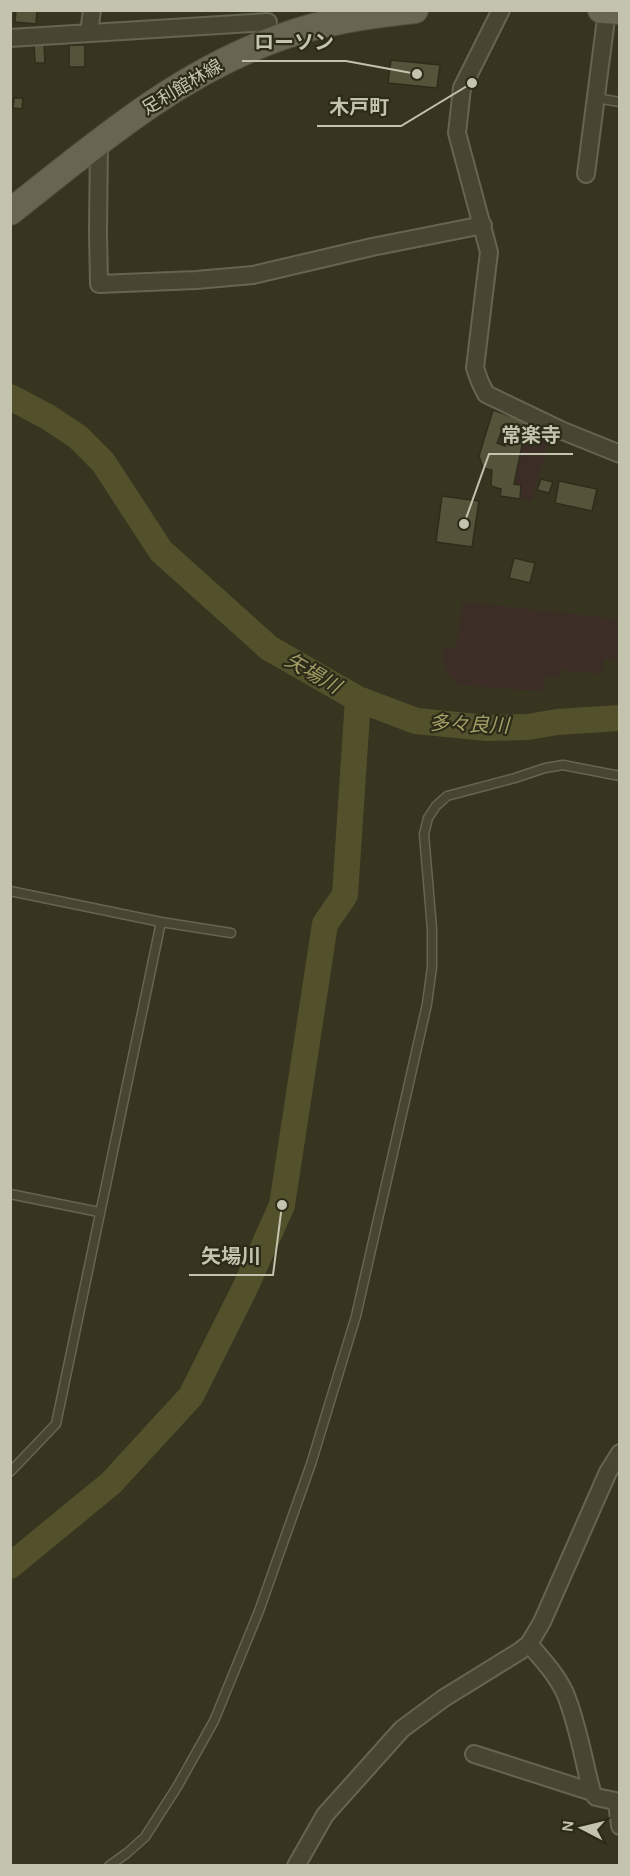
<svg xmlns="http://www.w3.org/2000/svg" width="630" height="1876" font-family="Karla,'Noto Sans JP',sans-serif">
  <style>
    .green { fill: #3c2e26 }
    .lines { fill: none; stroke-linecap: round; stroke-linejoin: round }
    .river { stroke: #53512b; stroke-width: 26 }
    .building { fill: #555339; stroke: #2e2d1b; stroke-width: 1.5; fill-rule: evenodd }
    .lane-casing { stroke: #656551; stroke-width: 11 }
    .street-casing { stroke: #656551; stroke-width: 20 }
    .primary-casing { stroke: #51503d; stroke-width: 28 }
    .lane { stroke: #484633; stroke-width: 8 }
    .street { stroke: #484633; stroke-width: 16 }
    .primary { stroke: #686651; stroke-width: 26 }
    .labels { text-anchor: middle; stroke-width: 4.5; stroke-linejoin: round; paint-order: stroke }
    .street-label { font-size: 18px; fill: #c4c4ae; stroke: #2c2b19 }
    .water-label { font-size: 20px; font-style: italic; fill: #a49f66; stroke: #2c2b19 }
    .leader { fill: none; stroke: #c4c4ae; stroke-width: 2 }
    .callout-dot { fill: #c4c4ae; stroke: #2c2b19; stroke-width: 2 }
    .callout-label { font-size: 20px; text-anchor: middle; font-weight: bold; fill: #c4c4ae; stroke: #2c2b19; stroke-width: 4.5; stroke-linejoin: round; paint-order: stroke }
  </style>
  <rect width="100%" height="100%" fill="#373520"/>
  <path class="green" d="M525 429 549 438 532 502 520 499 521 485 514 484Z
    M463 602 619 619V661L604 659 602 674 560 670V678L545 677 542 691 456 685C448 673 440 664 444 648H456Z"/>
  <g class="lines">
    <path class="river" d="M10 397 48 417 78 437 103 462 161 551 269 648 358 699 416 721 487 728 528 727 557 722 620 718
      M10 1566 111 1483 191 1396 244 1290 282 1205 325 924 345 895 358 699"/>
  </g>
  <path class="building" d="M16 10H37L36 24 15 22Z
    M34 44H44L45 63H35Z
    M69 45H85V67H69Z
    M391 60 440 65 437 88 388 83Z
    M14 98H23L22 109 13 108Z
    M493 410 527 422 514 484 521 485 520 499 500 496 501 489 491 486 492 470 483 468 479 456ZM503 428 508 431 505 446 497 443Z
    M541 479 553 482 549 493 537 490Z
    M559 481 597 489 592 511 555 503Z
    M442 496 479 501 472 547 436 542Z
    M514 558 535 563 530 583 509 578Z"/>
  <g class="lines">
    <defs>
      <path id="lane" d="M596 98 620 102
        M10 891 161 922 231 933
        M10 1194 99 1212
        M10 1472 56 1424 161 922
        M109 1866 127 1853 145 1837 177 1787 214 1721 259 1611 311 1464 356 1316 427 1004 432 967V929L424 834 428 818 436 806 447 796 515 778 545 768 563 765 620 776"/>
      <path id="street" d="M501 10 462 88 457 133 489 252 475 368 480 382 486 394 563 431 620 454
        M89 32 92 10
        M10 38 268 22
        M99 141 98 232 99 284 196 280 253 275 372 247 483 225
        M586 174 607 11
        M529 1644C542 1659 556 1674 565 1693 578 1724 583 1759 592 1792L596 1797 620 1802
        M474 1754 592 1792
        M617 1803 620 1826
        M296 1866 325 1815 402 1729 444 1698 520 1651 529 1644 542 1622 608 1472 620 1453"/>
      <path id="primary" d="M601 10 620 11
        M10 212C95 145 178 73 281 37 325 21 369 15 415 10"/>
    </defs>
    <use href="#lane" class="lane-casing"/>
    <use href="#street" class="street-casing"/>
    <use href="#primary" class="primary-casing"/>
    <use href="#lane" class="lane"/>
    <use href="#street" class="street"/>
    <use href="#primary" class="primary"/>
  </g>
  <g class="labels">
    <g class="street-label">
      <text transform="translate(182 87) rotate(-31)" y="6">足利館林線</text>
    </g>
    <g class="water-label">
      <text transform="translate(313 673) rotate(30)" y="7">矢場川</text>
      <text transform="translate(469 724) rotate(2)" y="7">多々良川</text>
    </g>
  </g>
  <path class="leader" d="M417 74L346 61H242M472 83L401 126H317M464 524L489 454H573M282 1205L273 1275H189"/>
  <g class="callout-dot">
    <circle cx="417" cy="74" r="6"/>
    <circle cx="472" cy="83" r="6"/>
    <circle cx="464" cy="524" r="6"/>
    <circle cx="282" cy="1205" r="6"/>
  </g>
  <g class="callout-label">
    <text x="294" y="49">ローソン</text>
    <text x="359" y="114">木戸町</text>
    <text x="531" y="442">常楽寺</text>
    <text x="231" y="1263">矢場川</text>
  </g>
  <rect width="630" height="1876" fill="none" stroke="#c4c4ae" stroke-width="24"/>
  <g transform="translate(582 1828) rotate(277)" stroke="#2c2b19" stroke-width="4.5" paint-order="stroke">
  <path d="M0-4.5L10 22L0 15L-10 22Z" fill="#c4c4ae"/>
  <text y="-9" font-size="16" font-weight="bold" text-anchor="middle" fill="#c4c4ae">N</text>
  </g>
</svg>
